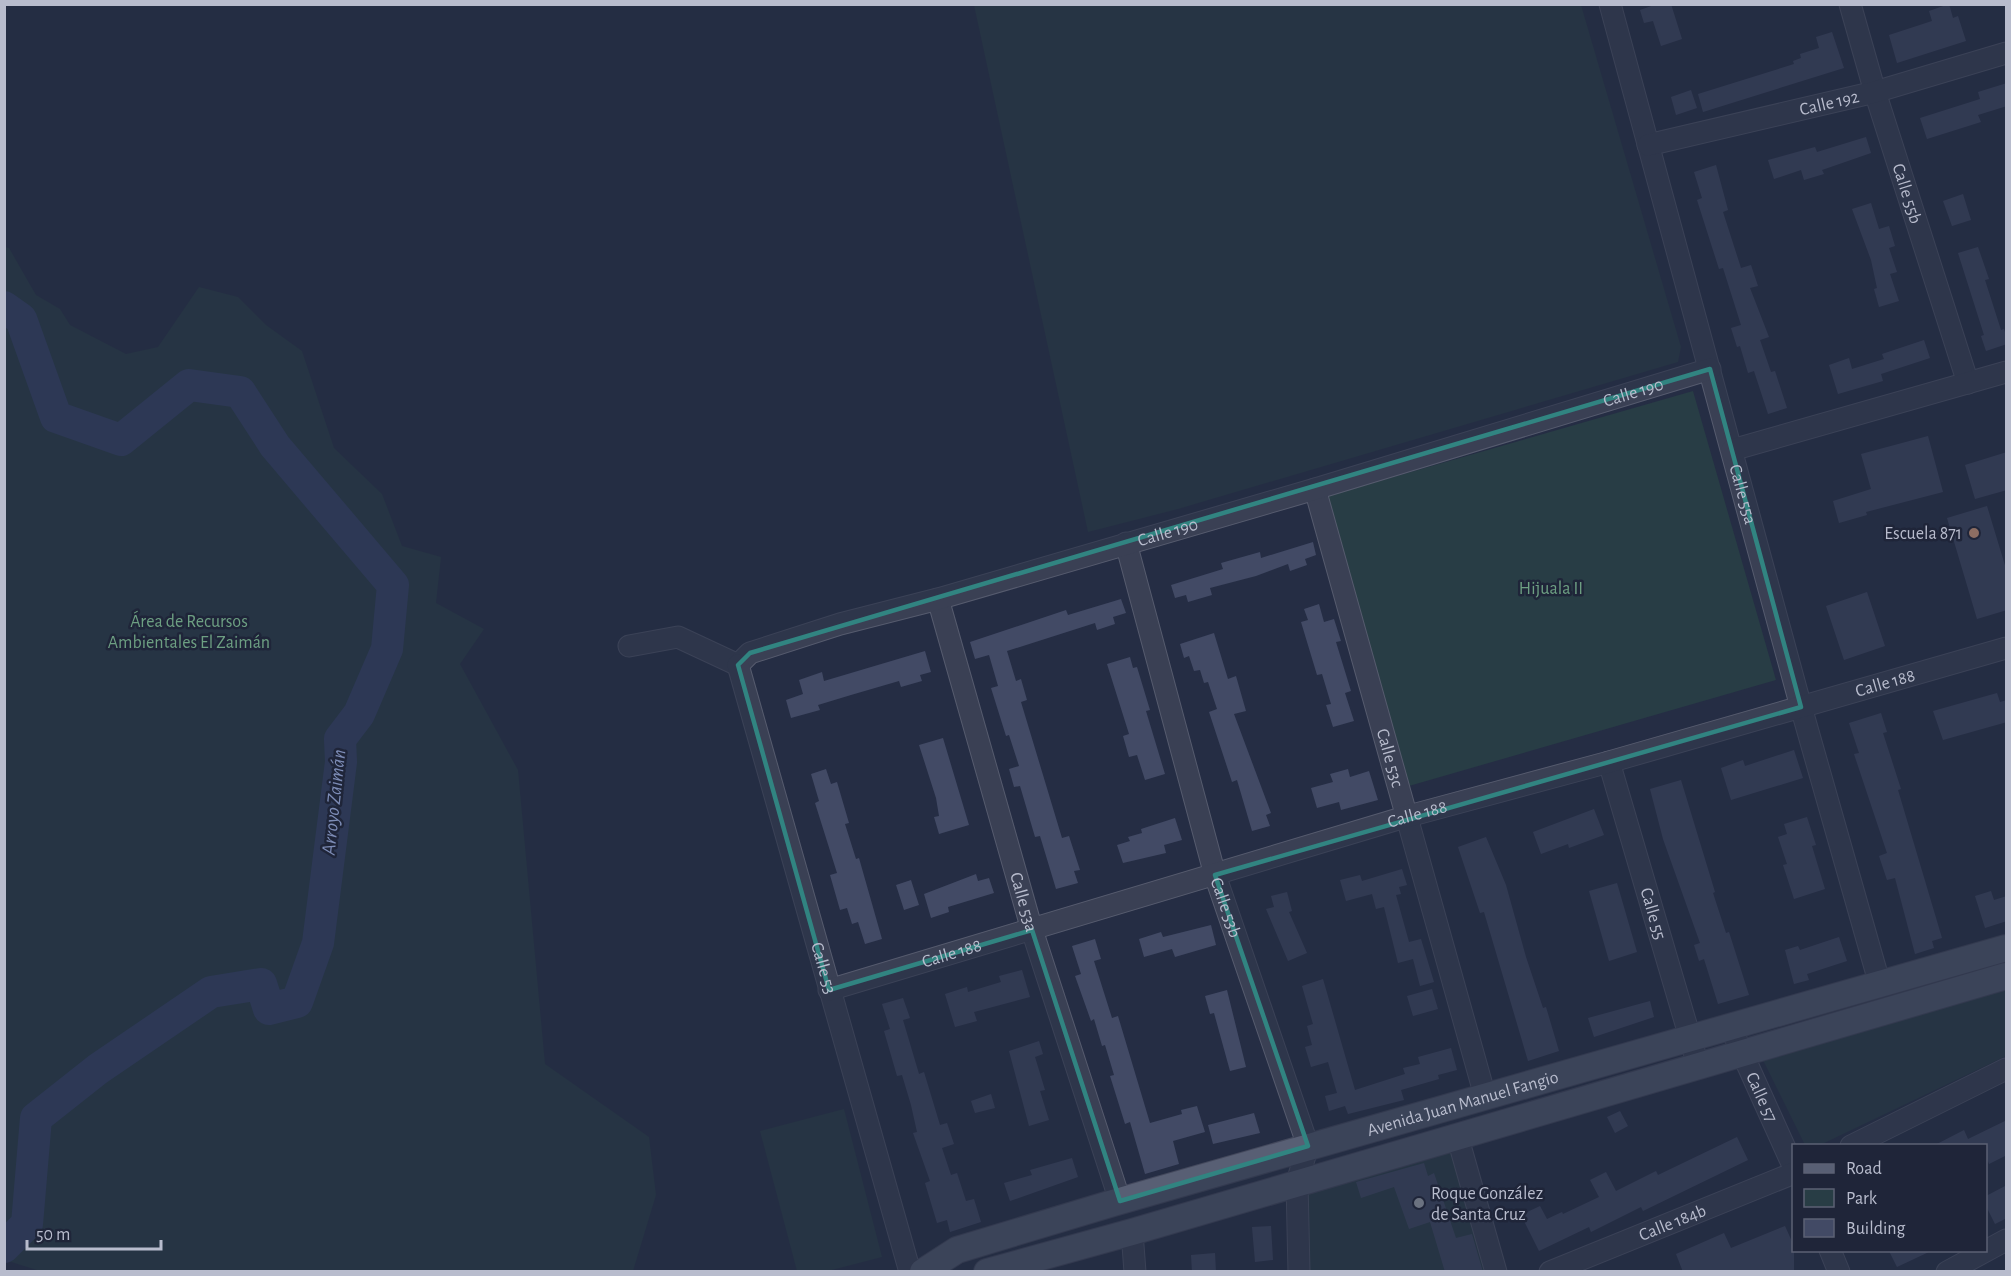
<svg xmlns="http://www.w3.org/2000/svg" width="2011" height="1276" font-family="'Alegreya Sans',sans-serif">
  <style>
    .green { fill: #283d45 }
    .lines { fill: none; stroke-linecap: round; stroke-linejoin: round }
    .river { stroke: #38456c; stroke-width: 32 }
    .building { fill: #424a65 }
    .minor-casing { stroke: #565b6e; stroke-width: 23 }
    .major-casing { stroke: #44495d; stroke-width: 28 }
    .minor { stroke: #3a4054; stroke-width: 21 }
    .major { stroke: #585f74; stroke-width: 26 }
    .marked { fill: none; stroke: #318481; stroke-width: 4.5; stroke-linejoin: round }
    .education-dot { fill: #8d6e63; stroke: #1f2539; stroke-width: 2 }
    .worship-dot { fill: #6b7280; stroke: #1f2539; stroke-width: 2 }
    .labels { text-anchor: middle; stroke-width: 5; stroke-linejoin: round; paint-order: stroke }
    .street-label { font-size: 18px; fill: #b8bccd; stroke: #1f2539 }
    .poi-label { font-size: 18px; fill: #b8bccd; stroke: #1f2539; text-anchor: end }
    .park-label { font-size: 18px; fill: #6d9f82; stroke: #1f2539 }
    .water-label { font-size: 20px; font-style: italic; fill: #7d8cb6; stroke: #1f2539 }
  </style>
  <rect width="100%" height="100%" fill="#252d44"/>
  <path class="green" d="M974 5H1581L1681 347 1678 362 1178 509 1088 532Z
    M5 247 9 248 36 295 60 309 70 325 126 354 158 347 199 287 238 297 266 325 302 351 334 448 382 494 402 546 441 557 436 603 484 629 460 664 518 770 545 1064 649 1137 656 1195 633 1271 43 1272 5 1260Z
    M1693 391 1776 680 1409 786 1327 496Z
    M2006 982V1056L1820 1145H1805L1762 1058Z
    M844 1109 882 1257 828 1271H797L760 1131Z
    M1454 1139 1490 1271H1307L1302 1184Z"/>
  <g class="lines">
    <path class="river" d="M4 307 21 319 56 417 121 440 189 385 240 392 275 446 393 585 387 649 359 714 340 739 341 762 318 943 297 1002 269 1009 261 984 211 992 98 1069 36 1118 27 1224 4 1247"/>
  </g>
  <path class="building" d="M1657 4H1671L1682 39 1661 46 1653 21 1644 23 1640 10Z
    M1949 4 1953 18 1958 16 1966 41 1897 63 1889 35 1932 21 1929 11Z
    M1832 32 1844 68 1703 112 1698 94 1794 64 1793 61 1801 58 1800 54 1819 48 1816 37Z
    M2007 83V106L1978 115 1981 122 1927 139 1920 118 1980 99 1978 92Z
    M1691 90 1697 108 1676 115 1671 97Z
    M1866 137 1871 153 1822 170 1824 174 1804 180 1801 170 1774 179 1768 160 1815 147 1817 152Z
    M1716 165 1728 210 1723 212 1741 268 1751 265 1758 286 1750 288 1769 337 1760 340 1771 372 1775 371 1787 408 1768 414 1754 371 1748 373 1740 346 1737 347 1731 328 1741 325 1723 268 1719 269 1697 200 1702 198 1694 172Z
    M1963 194 1971 220 1952 226 1943 201Z
    M1871 203 1879 229 1889 226 1895 246 1889 248 1897 272 1890 274 1899 301 1879 307 1874 289 1877 288 1871 260 1852 209Z
    M1978 247 1989 279 1985 280 2001 330 2004 329 2007 338V344L1986 351 1981 336 1984 335 1958 253Z
    M1924 340 1930 358 1881 374 1883 381 1838 394 1829 365 1849 358 1852 369 1884 359 1882 354Z
    M1928 436 1943 492 1866 512 1867 515 1839 523 1833 501 1871 489 1861 454Z
    M2007 452V490L1975 499 1965 465Z
    M1987 506 2007 572V610L1977 619 1947 518Z
    M1313 542 1316 555 1305 559 1307 565 1290 571 1288 564 1256 576 1210 588 1212 595 1188 602 1186 595 1175 598 1171 585 1223 569 1221 563 1260 552 1261 558Z
    M1867 592 1885 646 1844 660 1826 606Z
    M1121 599 1126 613 1113 617 1115 624 1097 630 1095 623 1007 651 1016 681 1021 679 1027 700 1021 702 1062 838 1069 836 1080 870 1074 871 1078 883 1056 889 1040 836 1035 837 1020 786 1014 787 1009 769 1019 766 1009 735 1006 736 991 688 998 686 989 655 975 659 970 642 1066 610 1068 615Z
    M1319 604 1324 622 1334 619 1341 641 1336 642 1351 691 1345 693 1354 721 1333 727 1326 705 1331 704 1322 674 1317 675 1301 622 1308 620 1304 609Z
    M1214 633 1228 679 1236 676 1246 711 1234 714 1271 813 1266 815 1270 826 1252 831 1237 780 1232 782 1209 712 1217 709 1208 682 1204 683 1200 670 1194 671 1189 656 1184 658 1180 644Z
    M925 651 931 672 920 675 922 681 901 687 899 681 851 695 818 705 820 710 791 718 786 700 803 694 799 680 822 672 824 681Z
    M1130 657 1133 668 1137 667 1150 710 1146 711 1165 774 1145 780 1137 755 1129 757 1123 736 1129 734 1107 664Z
    M1997 693 2000 702 2007 700V722L1943 740 1933 711Z
    M1881 713 1887 732 1883 733 1901 789 1898 790 1942 938 1932 941 1934 948 1915 954 1895 878 1887 880 1879 856 1887 853 1854 754 1859 753 1849 723Z
    M943 738 969 825 939 834 934 817 939 816 936 798 919 745Z
    M1794 750 1803 778 1731 800 1721 768 1743 760 1745 766Z
    M826 769 831 784 837 782 849 823 845 824 856 859 859 858 882 939 865 944 858 922 852 924 847 908 840 910 830 875 837 873 815 803 819 801 811 774Z
    M1348 769 1350 777 1369 771 1378 800 1341 810 1339 802 1317 808 1311 788 1333 782 1330 774Z
    M1681 780 1715 892 1713 893 1726 933 1729 932 1749 995 1718 1004 1704 959 1699 961 1694 945 1700 943 1663 839 1650 789Z
    M1594 809 1604 835 1569 848 1568 844 1541 854 1533 832Z
    M1807 817 1816 845 1812 846 1825 889 1794 899 1783 865 1787 864 1778 837 1787 834 1784 824Z
    M1175 818 1182 840 1164 845 1166 853 1123 863 1117 845 1130 841 1128 837 1142 833 1141 829Z
    M1486 837 1506 885 1526 957 1543 1008 1546 1007 1559 1051 1528 1061 1484 912 1480 913 1458 847Z
    M1402 869 1407 885 1399 887 1401 894 1396 895 1409 942 1421 939 1434 982 1420 986 1413 959 1398 963 1384 907 1376 909 1372 894 1346 901 1340 880 1360 875 1362 881Z
    M976 874 978 881 989 878 994 893 948 907 949 912 931 918 924 894Z
    M911 880 919 905 904 910 896 885Z
    M1617 883 1637 952 1609 961 1589 891Z
    M1991 891 1994 900 2007 896V921L1985 928 1975 896Z
    M1287 892 1292 911 1289 912 1307 953 1288 961 1266 909 1274 907 1271 896Z
    M1211 925 1216 945 1175 957 1172 949 1144 957 1139 939 1161 932 1163 937Z
    M1839 937 1847 961 1807 974 1809 980 1794 984 1785 950 1798 946 1800 950Z
    M1095 939 1101 959 1094 961 1112 1018 1118 1016 1150 1123 1182 1114 1181 1110 1197 1106 1205 1132 1173 1141 1179 1164 1145 1174 1130 1122 1125 1124 1110 1076 1114 1075 1105 1045 1102 1046 1094 1019 1091 1021 1075 976 1081 974 1072 946Z
    M1022 970 1030 997 974 1012 977 1021 955 1027 945 994 967 987 968 992 1001 982 999 976Z
    M1323 979 1355 1090 1405 1074 1403 1068 1420 1064 1418 1057 1451 1048 1457 1070 1438 1075 1439 1079 1401 1090 1404 1100 1348 1114 1345 1106 1329 1111 1325 1096 1337 1093 1328 1062 1311 1067 1305 1047 1312 1045 1307 1026 1313 1024 1302 986Z
    M1432 989 1438 1009 1413 1016 1407 996Z
    M1227 990 1246 1067 1230 1071 1214 1013 1210 1014 1205 996Z
    M903 998 910 1018 903 1020 919 1074 924 1072 940 1125 947 1123 954 1144 942 1148 951 1175 957 1173 966 1201 974 1199 981 1222 950 1232 947 1220 937 1223 925 1183 930 1181 913 1133 917 1132 911 1105 902 1075 897 1076 884 1031 890 1029 882 1004Z
    M1650 1001 1654 1017 1594 1037 1588 1018Z
    M1039 1041 1043 1054 1035 1057 1045 1090 1040 1091 1049 1120 1029 1126 1009 1051Z
    M991 1094 995 1108 975 1113 971 1101Z
    M1620 1111 1628 1126 1615 1133 1607 1117Z
    M1254 1113 1260 1133 1213 1144 1208 1125Z
    M2007 1120V1155L1989 1164 1986 1156V1146H1933L1964 1130 1968 1139Z
    M1737 1137 1748 1160 1643 1211 1641 1207 1591 1232 1589 1227 1539 1251 1521 1215 1540 1206 1547 1219 1562 1212 1563 1214 1599 1197 1590 1180 1606 1172 1616 1191 1656 1171 1658 1175Z
    M1072 1158 1078 1177 1010 1201 1004 1183 1032 1175 1030 1170Z
    M1424 1163 1428 1176 1434 1173 1456 1238 1472 1234 1483 1272H1445L1430 1222 1409 1229 1394 1187 1361 1198 1356 1182Z
    M2007 1185V1218L1995 1224 1986 1206V1196Z
    M1271 1226 1273 1260 1255 1262 1252 1227Z
    M1785 1226 1794 1246V1272H1683L1676 1254 1724 1233 1731 1248Z
    M1889 1251H1931L1897 1267Z
    M1215 1253 1216 1272H1192L1191 1255Z"/>
  <g class="lines">
    <defs>
      <g id="minor">
        <path id="s1" d="M1610 4 1801 707 1880 985"/>
        <path id="s2" d="M1850 4 1875 92 1968 383"/>
        <path id="s3" d="M1648 145 1875 92 2006 53"/>
        <path d="M1732 450 2006 372"/>
        <path id="s4" d="M1315 489 1485 1096"/>
        <path id="s5" d="M1126 543 1215 875 1308 1146 1297 1182 1299 1272"/>
        <path id="s6" d="M938 599 1032 930 1120 1201"/>
        <path d="M629 646 678 637 738 665"/>
        <path id="s7" d="M738 665 750 653 840 624 938 599 1315 489 1710 369"/>
        <path id="s8" d="M738 665 910 1272"/>
        <path id="s9" d="M1609 762 1698 1065"/>
        <path id="s10" d="M829 990 1405 817 1609 762 2006 648"/>
        <path id="s11" d="M1730 1026 1794 1168"/>
        <path d="M1457 1135 1496 1272"/>
        <path d="M1851 1146 2006 1069"/>
        <path d="M1132 1232 1135 1272"/>
        <path d="M1830 1250 1839 1272"/>
        <path id="s12" d="M1550 1272 1794 1173"/>
        <path d="M1947 1272 2006 1240"/>
      </g>
      <g id="major">
        <path id="s13" d="M923 1272 957 1250 1113 1203 2006 948"/>
        <path d="M987 1272 1132 1232 2006 976"/>
      </g>
    </defs>
    <use href="#minor" class="minor-casing"/>
    <use href="#major" class="major-casing"/>
    <use href="#minor" class="minor"/>
    <use href="#major" class="major"/>
  </g>
  <path d="M0 0H2011V1276H0ZM1710 369 1801 707 1215 875 1308 1146 1120 1201 1032 930 829 990 738 665 750 653Z" fill="#252d44" fill-opacity=".55" fill-rule="evenodd"/>
  <path class="marked" d="M1710 369 1801 707 1215 875 1308 1146 1120 1201 1032 930 829 990 738 665 750 653Z"/>
  <circle class="education-dot" cx="1974" cy="533" r="6"/>
  <circle class="worship-dot" cx="1419" cy="1203" r="6"/>
  <g class="labels">
    <g class="street-label">
      <text dy="6" stroke="none"><textPath href="#s3" startOffset="186">Calle 192</textPath></text>
      <text dy="6" stroke="none"><textPath href="#s2" startOffset="198">Calle 55b</textPath></text>
      <text dy="6" stroke="none"><textPath href="#s7" startOffset="938">Calle 190</textPath></text>
      <text dy="6" stroke="none"><textPath href="#s1" startOffset="508">Calle 55a</textPath></text>
      <text dy="6" stroke="none"><textPath href="#s7" startOffset="452">Calle 190</textPath></text>
      <text dy="6" stroke="none"><textPath href="#s10" startOffset="1100">Calle 188</textPath></text>
      <text dy="6" stroke="none"><textPath href="#s4" startOffset="279">Calle 53c</textPath></text>
      <text dy="6" stroke="none"><textPath href="#s10" startOffset="614">Calle 188</textPath></text>
      <text dy="6" stroke="none"><textPath href="#s6" startOffset="315">Calle 53a</textPath></text>
      <text dy="6" stroke="none"><textPath href="#s5" startOffset="378">Calle 53b</textPath></text>
      <text dy="6" stroke="none"><textPath href="#s9" startOffset="158">Calle 55</textPath></text>
      <text dy="6" stroke="none"><textPath href="#s10" startOffset="128">Calle 188</textPath></text>
      <text dy="6" stroke="none"><textPath href="#s8" startOffset="315">Calle 53</textPath></text>
      <text dy="6" stroke="none"><textPath href="#s11" startOffset="78">Calle 57</textPath></text>
      <text dy="6" stroke="none"><textPath href="#s13" startOffset="567">Avenida Juan Manuel Fangio</textPath></text>
      <text dy="6" stroke="none"><textPath href="#s12" startOffset="132">Calle 184b</textPath></text>
    </g>
    <g class="poi-label">
      <text x="1962" y="539">Escuela 871</text>
      <text x="1431" y="1199" text-anchor="start">Roque González<tspan x="1431" dy="21">de Santa Cruz</tspan></text>
    </g>
    <g class="park-label">
      <text x="1551" y="594">Hijuala II</text>
      <text x="189" y="627">Área de Recursos<tspan x="189" dy="21">Ambientales El Zaimán</tspan></text>
    </g>
    <g class="water-label">
      <text transform="translate(333 802) rotate(-84)" y="7">Arroyo Zaimán</text>
    </g>
  </g>
  <rect width="2011" height="1276" fill="none" stroke="#b8bccd" stroke-width="12"/>
  <rect x="1792" y="1144" width="195" height="108" fill="#1f2539" stroke="#5c6174" stroke-width="1.5"/>
  <rect x="1804" y="1164" width="30" height="9" fill="#585f74" stroke="#5c6174" stroke-width="1.5"/>
  <text x="1846" y="1174" font-size="18" fill="#b8bccd">Road</text>
  <rect x="1804" y="1189" width="30" height="18" fill="#283d45" stroke="#5c6174" stroke-width="1.5"/>
  <text x="1846" y="1204" font-size="18" fill="#b8bccd">Park</text>
  <rect x="1804" y="1219" width="30" height="18" fill="#424a65" stroke="#5c6174" stroke-width="1.5"/>
  <text x="1846" y="1234" font-size="18" fill="#b8bccd">Building</text>
  <path d="M27 1240v9h134v-9" fill="none" stroke="#b8bccd" stroke-width="3"/>
  <text x="36" y="1240" font-size="18" fill="#b8bccd" stroke="#1f2539" stroke-width="4.5" paint-order="stroke">50 m</text>
</svg>
